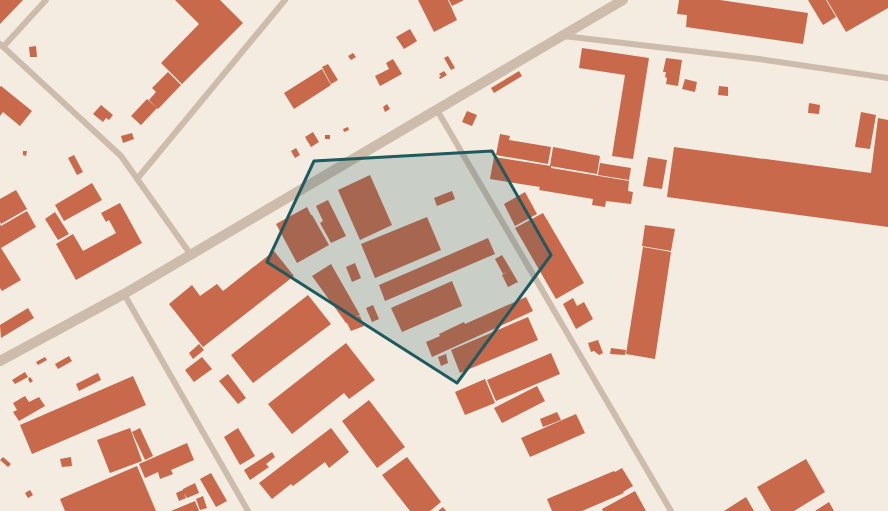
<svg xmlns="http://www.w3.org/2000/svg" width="888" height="511" font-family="'Source Sans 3',sans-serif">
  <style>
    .building { fill: #c8694b }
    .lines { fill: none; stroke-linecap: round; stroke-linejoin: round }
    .lane { stroke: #cdbbac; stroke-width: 6 }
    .street { stroke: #cdbbac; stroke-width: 10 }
    .marked { fill: #1f5a5e; fill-opacity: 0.2; stroke: #1f5a5e; stroke-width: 3; stroke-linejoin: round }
  </style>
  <rect width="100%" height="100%" fill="#f4ebe1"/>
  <path class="building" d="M0 0H23L0 24Z
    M175 0H220L243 23 182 84 161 63 199 24Z
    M418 0H448L457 20 434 32Z
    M449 0H464L452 6Z
    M679 0H720L808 13 803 44 686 27 687 15 677 14Z
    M808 0H826L836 17 823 25Z
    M827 0H888V8L846 32Z
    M410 29 417 41 404 49 396 37Z
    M36 46 37 57H30L29 47Z
    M582 48 649 58 633 159 612 156 625 75 579 68Z
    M353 53 356 57 351 60 348 56Z
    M448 56 455 68 451 70 444 58Z
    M666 58 682 60 678 86 666 84 667 78 665 77 666 72H663Z
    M393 59 402 74 380 86 375 76 389 69 386 63Z
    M328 64 338 80 331 84 322 67Z
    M322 69 331 85 294 109 284 93Z
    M444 71 447 75 440 79 439 77 441 76 439 74Z
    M519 71 522 76 494 93 491 88Z
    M168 72 181 85 158 109 149 100 156 92 152 88Z
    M685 79 697 82 695 92 682 89Z
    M1 86 32 111 20 126 3 112 0 116V87Z
    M719 86 728 87V96L718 95Z
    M147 99 157 108 141 125 131 116Z
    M809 103 820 105 819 114 808 113Z
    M387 104 390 109 385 112 383 107Z
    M101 105 113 115 109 120 106 118 103 122 93 114Z
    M467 111 477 115 472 126 462 122Z
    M861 112 876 115 870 149 855 147Z
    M878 118 888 120V227L667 197 674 147 871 173Z
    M348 127 349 130 344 132 343 129Z
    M313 132 319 142 311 147 305 137Z
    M132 133 134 139 123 143 121 136Z
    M500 134 510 136 509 140 551 147 548 164 496 155Z
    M325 135H330V139H325Z
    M553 147 600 156 597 174 550 166Z
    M296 148 300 155 295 158 291 151Z
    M23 151H27L26 156 23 155Z
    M74 155 83 172 77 175 68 158Z
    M494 157 551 166V168L629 181 628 191 633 192 631 204 606 201 605 207 592 205 593 199 539 190 540 187 490 179Z
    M648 157 667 160 662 189 643 186Z
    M600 163 631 168 629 180 598 175Z
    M370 175 392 225 360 240 338 190Z
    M92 183 102 200 64 221 55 205Z
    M16 190 27 209 1 224 0 222V199Z
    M452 191 455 199 437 206 434 198Z
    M525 192 537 214 515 226 504 204Z
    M328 200 346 236 331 243 320 223 323 221 316 206Z
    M120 203 142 243 76 280 56 244 73 234 83 251 116 233 109 220 106 222 101 213Z
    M307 207 311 215H312L329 245 297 263 276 224Z
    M27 211 36 227 1 248 21 280 2 291 0 288V224L1 226Z
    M55 212 69 234 58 240 45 219Z
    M543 213 584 283 556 299 515 228Z
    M427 217 441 250 375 278 361 244Z
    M645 225 675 229 671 251 642 246Z
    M488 238 495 254 385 301 379 285Z
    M643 247 671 252 655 359 626 354Z
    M274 251 294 276 203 347 169 304 192 285 200 296 217 284 223 291Z
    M502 255 511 270 503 274 495 259Z
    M355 263 361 278 352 282 346 267Z
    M331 264 360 315 354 318 360 316 364 326 351 331 347 323H346L312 276Z
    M511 270 518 282 508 287 502 275Z
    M452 281 462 306 402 332 391 308Z
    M308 295 331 324 253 383 231 355Z
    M526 297 533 311 432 357 426 342 440 336 439 334 464 322 465 324Z
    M573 298 577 306 584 302 593 319 576 329 563 304Z
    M373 305 379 319 372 322 366 308Z
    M28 308 34 318 1 338 0 325Z
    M528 317 538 340 460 373 451 350Z
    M598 340 603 353 599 355 594 351 591 352 588 343Z
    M346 343 375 380 349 399 344 393 292 434 268 404Z
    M199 344 204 350 193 359 189 353Z
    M611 348 626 350 625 355 610 354Z
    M551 353 560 374 496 401 487 380Z
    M446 354 448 363 441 366 438 357Z
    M69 356 72 361 58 369 55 364Z
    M45 357 47 360 38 365 36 362Z
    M202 357 212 369 194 382 185 370Z
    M25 372 28 377 15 384 12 380Z
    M98 373 101 380 79 391 76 384Z
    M228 374 246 398 238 404 219 381Z
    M133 376 146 405 32 454 20 425Z
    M30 377 33 381 30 383 28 379Z
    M485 379 495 403 465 415 455 392Z
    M537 386 545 401 502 423 494 408Z
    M25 396 29 402 39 397 45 406 19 421 13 412 17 410 13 403Z
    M369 400 405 447 377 468 342 421Z
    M557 412 561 420 543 427 540 419Z
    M576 414 585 433 530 457 521 438Z
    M130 428 142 461 110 473 97 440Z
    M140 428 153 456 145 460 132 432Z
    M238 428 255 456 240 465 224 437Z
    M331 428 349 452 329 468 325 462 293 486 291 484 272 499 259 483Z
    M187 443 194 460 171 470 173 474 160 479 158 472 145 478 139 464Z
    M272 452 275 457 266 464 269 467 250 480 244 470Z
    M3 457 11 464 8 467 0 460Z
    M71 457 72 466 62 467 60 459Z
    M407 457 441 502 430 511H410L382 475Z
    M806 459 825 492 794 511H771L757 487Z
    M137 466 156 511H65L60 499Z
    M622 468 633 486 623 492 624 493 582 511H552L547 499 614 471 615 472Z
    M211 473 227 501 216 507 200 479Z
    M195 483 199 493 187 498 184 493 186 498 179 501 176 493 183 490V489Z
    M30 490 33 495 28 498 25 493Z
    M635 491 646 511H603L602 509Z
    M203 496 207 508 200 510 196 499Z
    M746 497 754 511H724Z
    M195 501 199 511H171Z
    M829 502 834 511H815Z
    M443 507 446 511H438Z"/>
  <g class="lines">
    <path class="lane" d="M564 36 759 59 888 78
      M0 44 121 156 191 255
      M3 47 46 0
      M437 110 671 511
      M137 179 285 0
      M124 294 248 511"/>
    <path class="street" d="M0 361 124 294 623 0"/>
  </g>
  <path class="marked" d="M492 151 551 255 457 383 267 262 314 161Z"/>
</svg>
